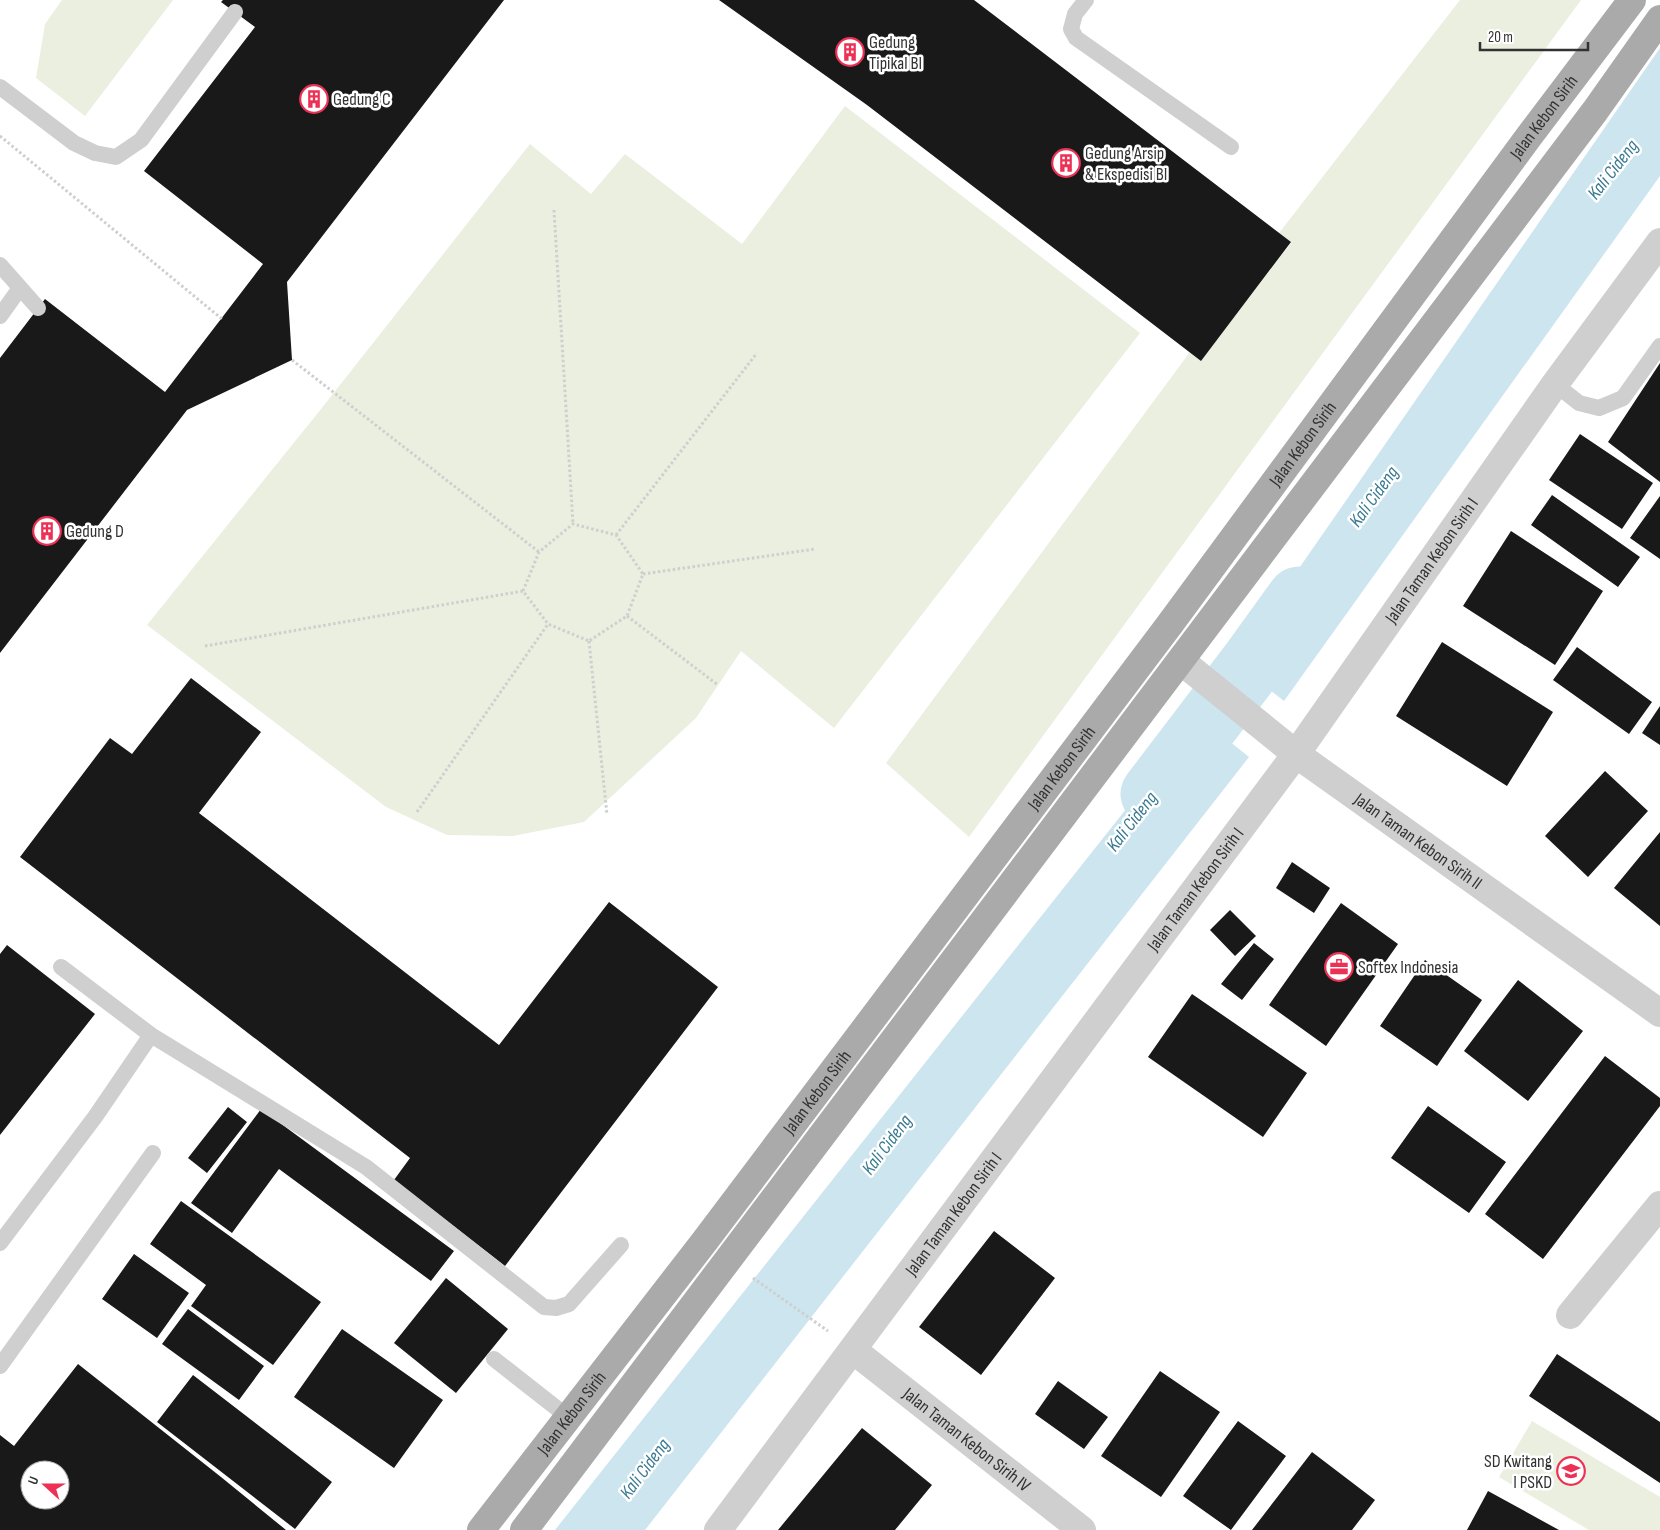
<svg xmlns="http://www.w3.org/2000/svg" width="1660" height="1530" font-family="'Sofia Sans Condensed',sans-serif">
  <style>
    .green { fill: #eaefe0 }
    .water { fill: #cce5ee }
    .lines { fill: none; stroke-linecap: round; stroke-linejoin: round }
    .river { stroke: #cce5ee; stroke-width: 65 }
    .building { fill: #191919; fill-rule: evenodd }
    .path { stroke: #cfcfcf; stroke-width: 3; stroke-dasharray: 2.5 2.5; stroke-linecap: butt }
    .service { stroke: #cfcfcf; stroke-width: 16 }
    .minor { stroke: #cfcfcf; stroke-width: 28 }
    .primary { stroke: #aaa; stroke-width: 28 }
    .labels { text-anchor: middle; stroke-width: 5; stroke-linejoin: round; paint-order: stroke }
    .poi-label { font-size: 18px; fill: #323232; stroke: #fff; text-anchor: start }
    .street-label { font-size: 18px; fill: #323232; stroke: #fff }
    .water-label { font-size: 19px; font-style: italic; fill: #397a91; stroke: #fff }
  </style>
  <rect width="100%" height="100%" fill="#fff"/>
  <path class="green" d="M62 0H173L85 116 36 78 45 24Z
    M1460 0H1581L969 837 886 763 1190 352 1201 360 1291 243 1279 233Z
    M845 106 1140 333 834 728 741 651 696 718 584 822 513 836 447 835 386 807 147 625 321 409 530 144 591 194 625 154 742 244Z
    M1532 1421 1660 1497V1530H1589L1499 1477Z"/>
  <path class="water" d="M1660 48V176L1284 701 1234 662Z
    M1199 717 1249 757 645 1530H555Z"/>
  <g class="lines">
    <path class="river" d="M1153 794 1252 664 1299 599"/>
  </g>
  <path class="building" d="M223 0H504L287 282 292 360 187 410 0 653V358L45 299 165 392 263 264 144 171 255 27 221 2Z
    M719 0H974L1291 242 1201 361 867 105Z
    M1660 363V482L1608 442Z
    M1580 434 1653 483 1622 529 1549 480Z
    M1552 495 1640 557 1618 587 1531 525Z
    M1660 496V559L1630 538Z
    M1511 531 1603 591 1555 665 1463 606Z
    M1442 642 1553 712 1507 786 1396 716Z
    M1577 647 1652 702 1629 734 1553 680Z
    M191 678 261 732 199 813 499 1045 609 902 718 987 505 1266 394 1180 410 1158 20 857 110 738 132 754Z
    M1660 706V745L1642 733Z
    M1605 771 1648 811 1588 877 1545 836Z
    M1660 832V926L1614 888Z
    M1292 862 1330 888 1314 913 1276 888Z
    M1341 903 1398 944 1326 1046 1269 1005Z
    M1230 910 1256 936 1235 956 1210 930Z
    M1254 943 1274 959 1242 1000 1221 984Z
    M7 945 95 1014 0 1135V954Z
    M1425 960 1482 1000 1437 1066 1380 1026Z
    M1518 980 1583 1031 1528 1101 1464 1051Z
    M1192 994 1307 1073 1263 1137 1148 1057Z
    M1605 1056 1660 1098V1106L1543 1259 1485 1214Z
    M1428 1106 1506 1162 1469 1213 1391 1158Z
    M228 1107 247 1122 207 1173 188 1158Z
    M261 1109 454 1251 431 1281 279 1169 232 1233 191 1203Z
    M181 1201 321 1302 273 1365 191 1306 206 1285 150 1244Z
    M994 1231 1055 1278 981 1375 919 1327Z
    M134 1254 189 1293 157 1338 102 1299Z
    M446 1278 508 1329 456 1393 394 1343Z
    M188 1309 264 1366 239 1400 162 1344Z
    M342 1329 443 1400 394 1468 294 1397Z
    M1557 1354 1660 1422V1483L1529 1396Z
    M78 1364 221 1477 286 1530H0V1435L14 1446ZM30 1470H60V1500H30Z
    M1160 1371 1220 1412 1161 1497 1101 1456Z
    M193 1375 332 1482 295 1529 157 1422Z
    M1058 1381 1108 1417 1084 1449 1035 1414Z
    M1238 1421 1286 1456 1231 1530 1183 1496Z
    M862 1428 932 1485 895 1530H778Z
    M1312 1452 1375 1500 1352 1530H1252Z
    M1488 1491 1559 1530H1467Z"/>
  <g class="lines">
    <path class="path" d="M0 136 222 319
      M554 210 573 524
      M292 360 539 552
      M616 535 757 353
      M643 574 815 549
      M523 591 539 552 573 524 616 535 643 574 627 616 589 641
      M627 616 718 685
      M589 641 607 815
      M205 646 523 591 548 624 589 641
      M417 812 548 624
      M753 1278 828 1331"/>
    <path class="service" d="M1086 0 1075 14 1071 29 1076 38 1231 147
      M0 87 74 143 95 153 116 157 141 140 235 12
      M0 265 38 308
      M0 316 20 288
      M1555 384 1579 403 1599 408 1623 398 1660 346
      M61 967 151 1035 366 1167 544 1307 556 1308 569 1304 621 1245
      M0 1243 95 1117 151 1035
      M494 1359 568 1417
      M0 1366 153 1153"/>
    <g class="minor">
      <path id="s1" d="M1181 661 1296 754 1660 1013"/>
      <path d="M1570 1315 1660 1205"/>
      <path id="s2" d="M853 1350 1082 1530"/>
      <path id="s3" d="M718 1530 1296 754 1555 384 1660 242"/>
    </g>
    <g class="primary">
      <path id="s4" d="M481 1530 704 1242 1170 624 1527 139 1632 0"/>
      <path d="M524 1530 1595 111 1660 19"/>
    </g>
  </g>
  <defs>
    <symbol id="building-ring" viewBox="-11 -11 22 22"><circle r="9.5" fill="#fff" stroke="#ec3155" stroke-width="1.5"/><path d="M-4-6H4V6H1V3H-1V6H-4ZM-2.5-4.3h1.7v1.8h-1.7ZM.8-4.3h1.7v1.8H.8ZM-2.5-1h1.7V.8h-1.7ZM.8-1h1.7V.8H.8Z" fill="#ec3155"/></symbol>
    <symbol id="office-ring" viewBox="-11 -11 22 22"><circle r="9.5" fill="#fff" stroke="#ec3155" stroke-width="1.5"/><path d="M-6-3h4V-5.5h4V-3h4V5H-6ZM-1-4.5V-3h2v-1.5ZM-6 0V1H6V0Z" fill="#ec3155"/></symbol>
    <symbol id="school-ring" viewBox="-11 -11 22 22"><circle r="9.5" fill="#fff" stroke="#ec3155" stroke-width="1.5"/><path d="M0-5L7-2L0 1L-7-2ZM-4 1L0 2.5L4 1V4Q0 6-4 4Z" fill="#ec3155"/></symbol>
  </defs>
  <g fill-rule="evenodd">
    <use href="#building-ring" x="834" y="36" width="32" height="32"/>
    <use href="#building-ring" x="298" y="83" width="32" height="32"/>
    <use href="#building-ring" x="1050" y="147" width="32" height="32"/>
    <use href="#building-ring" x="31" y="515" width="32" height="32"/>
    <use href="#office-ring" x="1323" y="951" width="32" height="32"/>
    <use href="#school-ring" x="1555" y="1455" width="32" height="32"/>
  </g>
  <g class="labels">
    <g class="poi-label">
      <text x="869" y="48">Gedung<tspan x="869" dy="21">Tipikal BI</tspan></text>
      <text x="333" y="105">Gedung C</text>
      <text x="1085" y="159">Gedung Arsip<tspan x="1085" dy="21">&amp; Ekspedisi BI</tspan></text>
      <text x="66" y="537">Gedung D</text>
      <text x="1358" y="973">Softex Indonesia</text>
      <text x="1552" y="1467" text-anchor="end">SD Kwitang<tspan x="1552" dy="21">I PSKD</tspan></text>
    </g>
    <g class="street-label">
      <text dy="6" stroke="none"><textPath href="#s4" startOffset="1768">Jalan Kebon Sirih</textPath></text>
      <text dy="6" stroke="none"><textPath href="#s4" startOffset="1362">Jalan Kebon Sirih</textPath></text>
      <text dy="6" stroke="none"><textPath href="#s3" startOffset="1204">Jalan Taman Kebon Sirih I</textPath></text>
      <text dy="6" stroke="none"><textPath href="#s4" startOffset="958">Jalan Kebon Sirih</textPath></text>
      <text dy="6" stroke="none"><textPath href="#s1" startOffset="298">Jalan Taman Kebon Sirih II</textPath></text>
      <text dy="6" stroke="none"><textPath href="#s3" startOffset="799">Jalan Taman Kebon Sirih I</textPath></text>
      <text dy="6" stroke="none"><textPath href="#s4" startOffset="552">Jalan Kebon Sirih</textPath></text>
      <text dy="6" stroke="none"><textPath href="#s3" startOffset="394">Jalan Taman Kebon Sirih I</textPath></text>
      <text dy="6" stroke="none"><textPath href="#s4" startOffset="148">Jalan Kebon Sirih</textPath></text>
      <text dy="6" stroke="none"><textPath href="#s2" startOffset="145">Jalan Taman Kebon Sirih IV</textPath></text>
    </g>
    <g class="water-label">
      <text transform="translate(1612 169) rotate(-52)" y="7">Kali Cideng</text>
      <text transform="translate(1373 496) rotate(-54)" y="7">Kali Cideng</text>
      <text transform="translate(1131 821) rotate(-52)" y="7">Kali Cideng</text>
      <text transform="translate(886 1144) rotate(-53)" y="7">Kali Cideng</text>
      <text transform="translate(644 1468) rotate(-53)" y="7">Kali Cideng</text>
    </g>
  </g>
  <g transform="translate(45 1485) rotate(291)"><circle r="24" fill="#ffffff" stroke="#adadad"/>
  <path d="M0-4L9 19L0 12L-9 19Z" fill="#ec3155"/>
  <text y="-8" font-size="14" font-weight="bold" text-anchor="middle" fill="#323232">U</text>
  </g>
  <path d="M1480 42v8h108v-8" fill="none" stroke="#323232" stroke-width="2.5"/>
  <text x="1488" y="42" font-size="15" fill="#323232" stroke="#ffffff" stroke-width="4" paint-order="stroke">20 m</text>
</svg>
